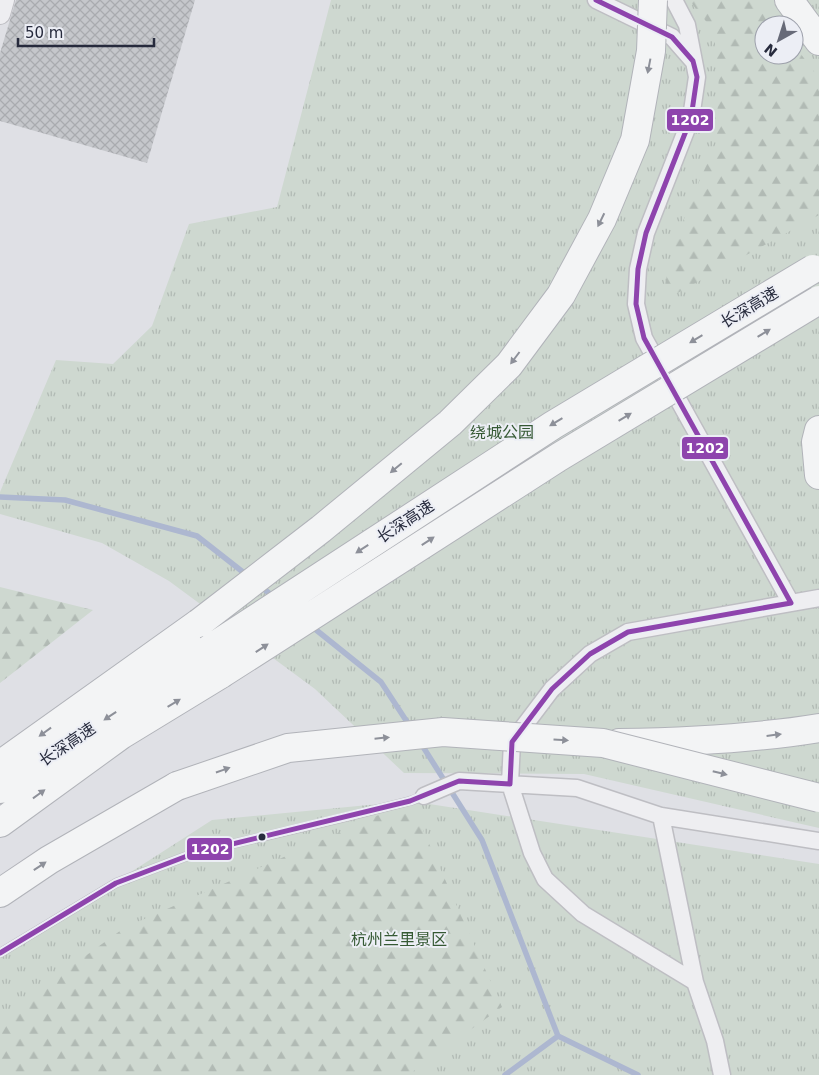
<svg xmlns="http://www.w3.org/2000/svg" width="819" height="1075" font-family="'DejaVu Sans','Noto Sans SC',sans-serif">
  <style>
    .grass { fill: url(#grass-tufts); fill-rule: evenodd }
    .forest { fill: url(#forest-firs) }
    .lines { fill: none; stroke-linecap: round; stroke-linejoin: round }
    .stream { stroke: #adb7d0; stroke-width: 5.5 }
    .building { fill: url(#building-cross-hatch) }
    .service-casing { stroke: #bebec3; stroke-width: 10 }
    .minor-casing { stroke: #bebec3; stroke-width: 19 }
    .tertiary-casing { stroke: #bebec3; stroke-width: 22 }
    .motorway-casing { stroke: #b1b3b9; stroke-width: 30 }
    .service { stroke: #eeeef1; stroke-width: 8 }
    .minor { stroke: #eeeef1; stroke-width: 16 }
    .tertiary { stroke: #eeeef1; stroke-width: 20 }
    .motorway { stroke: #f3f4f5; stroke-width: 28 }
    .motorway-bridge-casing { stroke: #b1b3b9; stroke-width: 30; stroke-linecap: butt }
    .motorway-bridge { stroke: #f3f4f5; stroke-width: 28 }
    .bus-1-casing { stroke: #eceef5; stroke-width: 9 }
    .bus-1 { stroke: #8e44ad; stroke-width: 5 }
    .oneway { fill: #8d9099 }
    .bus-dot { fill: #272b3d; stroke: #eceef5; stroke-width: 2 }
    .labels { text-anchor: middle; stroke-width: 4; stroke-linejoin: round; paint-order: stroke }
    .street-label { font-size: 16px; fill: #272b3d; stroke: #eceef5 }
    .park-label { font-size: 16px; fill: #355934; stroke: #eceef5 }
    .line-badge { stroke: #eceef5; stroke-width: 2 }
    .badge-label { font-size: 14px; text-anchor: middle; font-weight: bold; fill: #fff }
  </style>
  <defs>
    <pattern id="grass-tufts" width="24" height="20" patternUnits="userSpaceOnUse" patternTransform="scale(1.25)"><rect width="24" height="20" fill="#ced8d0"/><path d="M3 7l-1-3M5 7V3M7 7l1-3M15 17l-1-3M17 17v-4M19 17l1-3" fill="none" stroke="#b1bab4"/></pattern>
    <pattern id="forest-firs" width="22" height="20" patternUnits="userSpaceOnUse" patternTransform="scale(1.25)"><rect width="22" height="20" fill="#ced8d0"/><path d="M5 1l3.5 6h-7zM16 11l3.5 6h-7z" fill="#b1bab4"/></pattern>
    <pattern id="building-cross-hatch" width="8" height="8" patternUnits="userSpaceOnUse" patternTransform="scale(1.25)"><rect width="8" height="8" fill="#c5c7cb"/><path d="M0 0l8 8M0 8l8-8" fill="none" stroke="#a9abaf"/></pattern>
  </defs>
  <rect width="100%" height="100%" fill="#dfe0e5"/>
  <path class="grass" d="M331 0H819V828L584 774 404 773 315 689 169 581 102 543 0 514V492L56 360 113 364 152 326 189 224 277 207ZM764 25H794V55H764Z
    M410 801 819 864V1075H0V956L212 820Z"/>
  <path class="forest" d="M689 0H760L779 25H764V55H794V45L819 78V215L663 301 668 268 688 207 716 143 719 72 713 30Z
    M0 587 93 610 0 683Z
    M410 801 502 1007 408 1075H0V1018L124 928Z"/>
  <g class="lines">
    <path class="stream" d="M0 497 65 500 197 536 248 576
      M259 585 275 598
      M310 625 381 682 411 728
      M420 742 482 840 558 1036 638 1075
      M505 1075 558 1036"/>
  </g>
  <path class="building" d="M16 0H195L147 163 0 121V53Z"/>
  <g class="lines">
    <defs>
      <path id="service" d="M0 953 116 883 195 853 342 818 410 801 424 796"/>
      <path id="minor" d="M596 0 672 37 693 61
        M674 0 687 25 697 77 691 118 646 233 638 269 636 304 644 338 791 603
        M424 796 459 781 577 788 661 816 819 841
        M661 816 695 982 715 1041 722 1075
        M695 982 583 914 545 879 532 853 510 784 512 742 552 689 590 654 628 632 819 598"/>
      <path id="tertiary" d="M0 14 4 0"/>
      <path id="motorway" d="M789 0 819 41
        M819 430 816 442 819 475
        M619 743C686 742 752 739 819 728
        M0 765 199 623
        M0 789 208 650
        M0 823 121 735 221 674
        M0 893 49 860 177 786"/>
    </defs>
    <use href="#service" class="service-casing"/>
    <use href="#minor" class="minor-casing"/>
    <use href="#tertiary" class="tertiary-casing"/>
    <use href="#motorway" class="motorway-casing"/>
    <use href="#service" class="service"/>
    <use href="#minor" class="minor"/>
    <use href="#tertiary" class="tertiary"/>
    <use href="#motorway" class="motorway"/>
    <defs>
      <path id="motorway-bridge" d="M199 623 321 529 450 423 509 365 561 295 602 219 635 140 651 51 653 0
        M208 650 553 425 813 269
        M221 674 559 457 819 300
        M177 786 288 748 443 732 603 743 819 798"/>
    </defs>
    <use href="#motorway-bridge" class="motorway-bridge-casing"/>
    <use href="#motorway-bridge" class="motorway-bridge"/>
    <defs>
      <path id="bus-1" d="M596 0 672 37 693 61 697 77 691 118 646 233 638 269 636 304 644 338 791 603
        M510 784 512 742 552 689 590 654 628 632 791 603
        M0 953 116 883 195 853 410 801 459 781 510 784"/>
    </defs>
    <use href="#bus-1" class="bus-1-casing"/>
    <use href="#bus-1" class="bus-1"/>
  </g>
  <defs><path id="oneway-solid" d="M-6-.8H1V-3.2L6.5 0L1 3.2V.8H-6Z" transform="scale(1.25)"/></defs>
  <g class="oneway">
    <use href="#oneway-solid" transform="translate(649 66) rotate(101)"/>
    <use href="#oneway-solid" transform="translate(601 220) rotate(116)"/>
    <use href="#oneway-solid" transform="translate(764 333) rotate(-31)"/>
    <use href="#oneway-solid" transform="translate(696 339) rotate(149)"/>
    <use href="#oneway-solid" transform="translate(515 358) rotate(127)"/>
    <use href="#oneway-solid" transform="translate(625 417) rotate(-31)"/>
    <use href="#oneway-solid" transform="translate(556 422) rotate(149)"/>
    <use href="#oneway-solid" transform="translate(396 468) rotate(140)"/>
    <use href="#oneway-solid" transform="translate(428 541) rotate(-33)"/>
    <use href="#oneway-solid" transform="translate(362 549) rotate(147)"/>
    <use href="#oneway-solid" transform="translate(262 648) rotate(-33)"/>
    <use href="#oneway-solid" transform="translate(174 703) rotate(-31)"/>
    <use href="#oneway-solid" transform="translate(110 716) rotate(146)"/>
    <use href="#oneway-solid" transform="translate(45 732) rotate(144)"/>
    <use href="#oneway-solid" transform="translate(774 735) rotate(-7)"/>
    <use href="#oneway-solid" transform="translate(382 738) rotate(-6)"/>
    <use href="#oneway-solid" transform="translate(561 740) rotate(4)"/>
    <use href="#oneway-solid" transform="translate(223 770) rotate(-19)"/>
    <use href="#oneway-solid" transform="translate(720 773) rotate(14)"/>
    <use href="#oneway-solid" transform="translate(39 794) rotate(-36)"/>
    <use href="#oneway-solid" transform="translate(40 866) rotate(-34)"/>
  </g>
  <circle class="bus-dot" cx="262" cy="837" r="4.5"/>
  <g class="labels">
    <g class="street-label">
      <text transform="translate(749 307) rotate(-31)" y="6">长深高速</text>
      <text transform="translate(405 521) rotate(-33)" y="6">长深高速</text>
      <text transform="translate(67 744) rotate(-34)" y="6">长深高速</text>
    </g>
    <g class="park-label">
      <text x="502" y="438">绕城公园</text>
      <text x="399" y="945">杭州兰里景区</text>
    </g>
  </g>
  <g class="line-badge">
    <rect x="666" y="108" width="48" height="24" rx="5" fill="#8e44ad"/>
    <rect x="681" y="436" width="48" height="24" rx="5" fill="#8e44ad"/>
    <rect x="186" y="837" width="47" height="24" rx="5" fill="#8e44ad"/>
  </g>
  <g class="badge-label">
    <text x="690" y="125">1202</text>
    <text x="705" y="453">1202</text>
    <text x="210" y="854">1202</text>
  </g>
  <g transform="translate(779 40) rotate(219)"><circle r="24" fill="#eceef5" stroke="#9da0ab"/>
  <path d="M0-4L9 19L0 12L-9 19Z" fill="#676a78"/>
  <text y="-8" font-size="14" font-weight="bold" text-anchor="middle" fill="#272b3d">N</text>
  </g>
  <path d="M18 38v8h136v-8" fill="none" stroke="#272b3d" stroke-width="2.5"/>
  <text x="25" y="38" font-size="15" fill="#272b3d" stroke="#eceef5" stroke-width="4" paint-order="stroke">50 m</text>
</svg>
